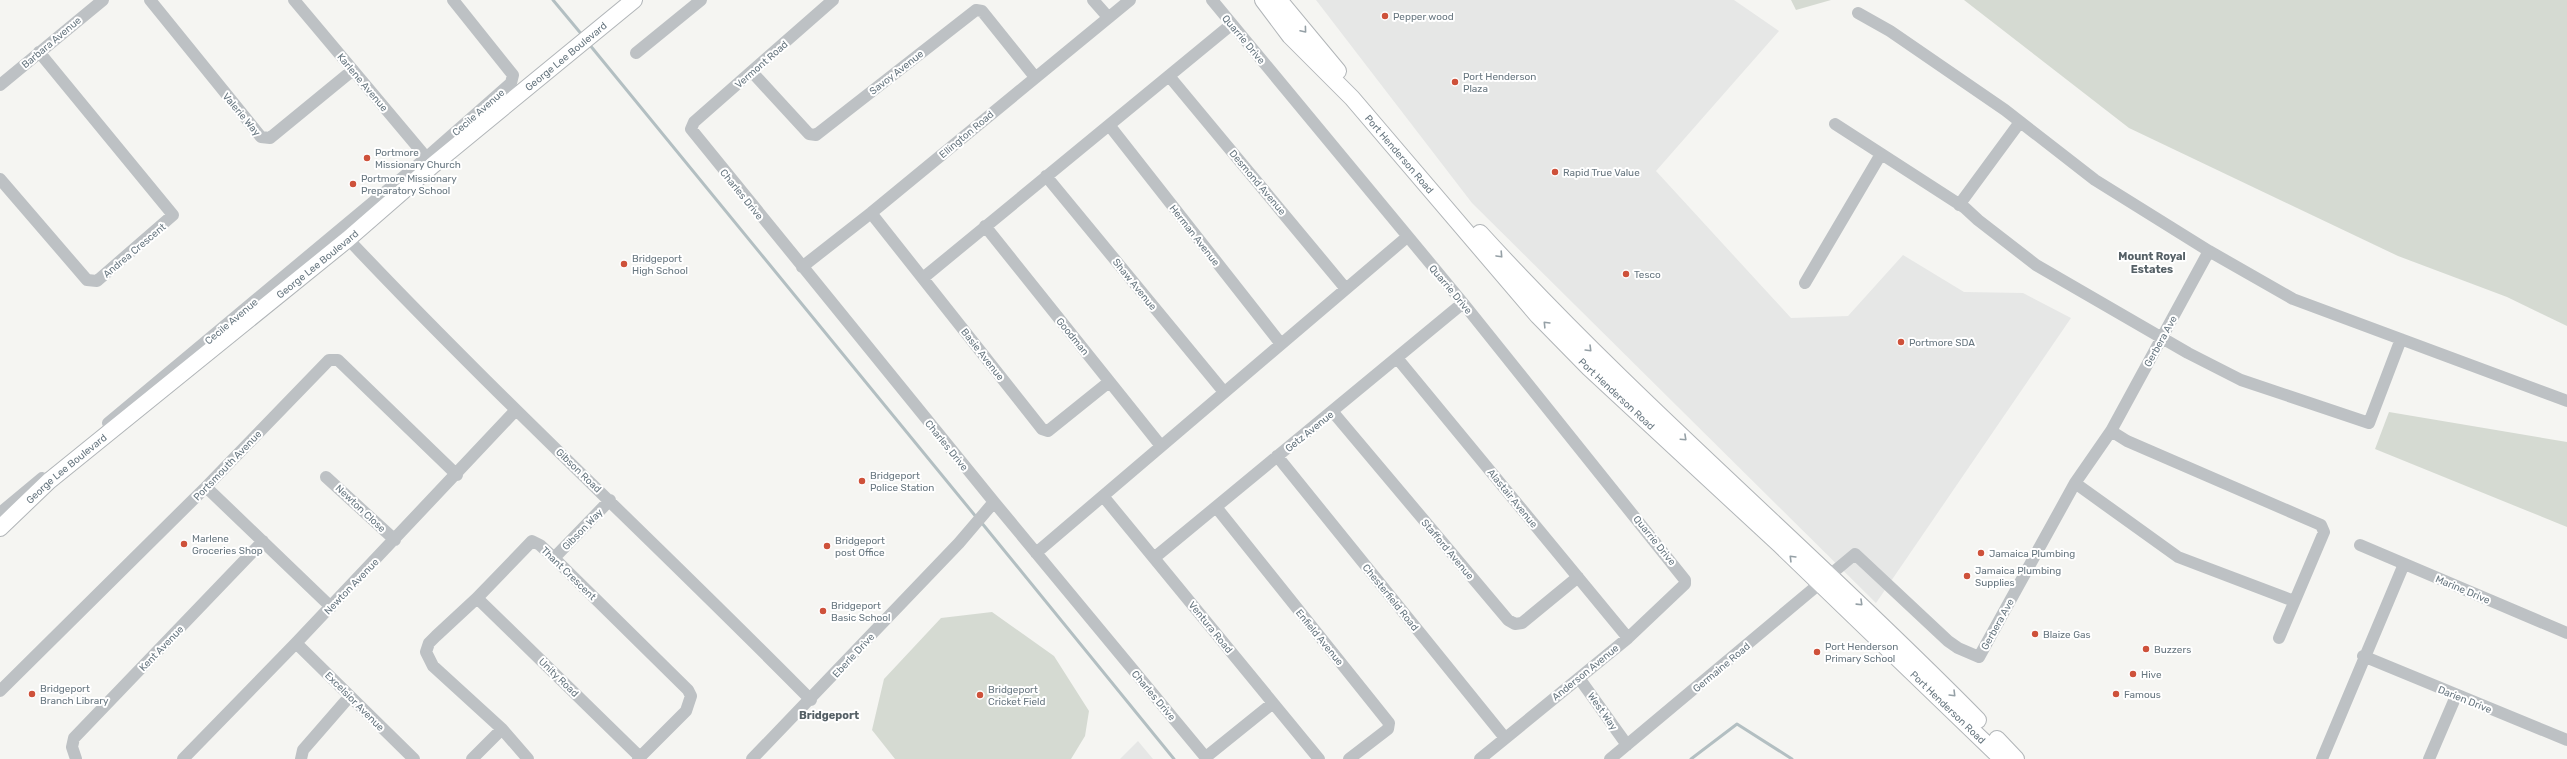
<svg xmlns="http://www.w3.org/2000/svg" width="2567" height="759" font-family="Rubik,sans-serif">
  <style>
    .built { fill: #e6e7e6 }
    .green { fill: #d5dad2 }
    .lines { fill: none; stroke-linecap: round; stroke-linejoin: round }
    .stream { stroke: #b3bfc2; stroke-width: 3 }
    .major-casing { stroke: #b1b5b8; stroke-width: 18 }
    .minor { stroke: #bdc1c4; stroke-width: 12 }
    .major { stroke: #fff; stroke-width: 16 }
    .oneway { stroke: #95a0a6 }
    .poi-dot { fill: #ce513a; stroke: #fff; stroke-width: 1.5 }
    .labels { text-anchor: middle; stroke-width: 4; stroke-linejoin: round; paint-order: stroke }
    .poi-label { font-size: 10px; fill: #687780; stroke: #fff; text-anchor: start }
    .street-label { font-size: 10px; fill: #687780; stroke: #fff }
    .neighbourhood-label { font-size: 11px; font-weight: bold; fill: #556066; stroke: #fff }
  </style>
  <rect width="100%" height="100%" fill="#f5f5f2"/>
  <path class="built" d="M1316 0H1734L1779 31 1656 171 1791 318 1848 316 1903 255 1964 292 2023 293 2071 318 1876 603 1472 203Z
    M1138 741 1153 759H1120Z"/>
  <path class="green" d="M1791 0H1831L1796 10Z
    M1964 0H2567V326L2507 297 2398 256 2129 128Z
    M2389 412 2567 442V527L2375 449Z
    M992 612 1054 656 1089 711 1085 736 1071 759H895L872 730 884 679 941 618Z"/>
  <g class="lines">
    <path class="stream" d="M553 0 583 36
      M589 44 977 518
      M981 522 1174 759
      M1691 759 1737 724 1792 759"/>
    <defs>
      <g id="major">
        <path id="s1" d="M1263 0 1290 36 1352 98 1538 316 1589 368 1780 545 2002 759"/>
        <path d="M1279 0 1338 71"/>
        <path d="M1480 233C1637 405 1815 554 1978 720"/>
        <path id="s2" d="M0 528 49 481 348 239 433 165 634 0"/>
        <path d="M1997 739 2016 759"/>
      </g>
    </defs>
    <use href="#major" class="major-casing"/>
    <path class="minor" d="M150 0 261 137 270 138 353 70
      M294 0 431 163
      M833 0 694 122 691 129 994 502 1207 759
      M1093 0 1108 17
      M1212 0 1463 303 1685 580V584L1628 638 1480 759
      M1858 13 1890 31 2005 110 2095 180 2209 251 2293 299 2567 401
      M636 53 701 0
      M752 72 809 134 816 135 976 10 982 11 1035 77
      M1169 76 1346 289
      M0 85 103 0
      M1835 124 1965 208 1978 220 2036 265 2188 353 2241 380 2369 423 2401 339
      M1109 125 1281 344
      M1046 176 1224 392
      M0 179 87 280 97 281 173 215 39 52
      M1959 205 2020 122
      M871 213 1042 429 1048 431 1109 382
      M985 226 1161 446
      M348 239C497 397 658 545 811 700
      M802 267 871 213 1130 0
      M923 278 1232 24
      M1805 283 1881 154
      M1397 358 1628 638
      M1332 411 1508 620 1515 624 1522 623 1578 577
      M108 423 427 157 511 83 513 75 453 0
      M2111 431 2127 441 2321 525 2324 532 2279 638
      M1277 456 1505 738
      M326 477 395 540
      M2075 483 2178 557 2294 601
      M206 487 331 607
      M1103 496 1319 759
      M1216 507 1389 723 1388 729 1349 759
      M0 513 42 478
      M2360 545 2567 633
      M1036 553 1407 237
      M554 558 610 500
      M1154 558 1463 303
      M477 598 640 757
      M296 643 414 759
      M2363 656 2567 740
      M1579 678 1627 745
      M0 691 206 487 329 360H338L457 475
      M1206 757 1273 703
      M76 759 72 747 74 738 263 541
      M183 759 296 643 516 410
      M301 759 303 750 350 696
      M472 759 502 729
      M528 759 502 729 433 666 426 652 429 643 436 636 477 598 532 541 540 545 554 558 688 690 691 696 686 711 638 759
      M752 759 959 543 994 502
      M1610 759 1855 554 1948 641 1958 648 1979 657 2075 483 2111 431 2209 251
      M2322 759 2404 564
      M2429 759 2456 696"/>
    <use href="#major" class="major"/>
  </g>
  <defs><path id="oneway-chevron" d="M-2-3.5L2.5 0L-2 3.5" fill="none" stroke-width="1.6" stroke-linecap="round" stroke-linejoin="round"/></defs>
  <g class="oneway">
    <use href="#oneway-chevron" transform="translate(1304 30) rotate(50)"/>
    <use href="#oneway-chevron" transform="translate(1500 255) rotate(47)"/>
    <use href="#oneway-chevron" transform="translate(1546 324) rotate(-134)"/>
    <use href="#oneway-chevron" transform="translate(1589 349) rotate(45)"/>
    <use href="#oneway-chevron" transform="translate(1684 438) rotate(43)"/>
    <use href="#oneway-chevron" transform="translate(1792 558) rotate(-135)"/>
    <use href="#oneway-chevron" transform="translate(1860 603) rotate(44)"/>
    <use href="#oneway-chevron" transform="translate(1953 694) rotate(45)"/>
  </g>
  <g class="poi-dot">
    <circle cx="1385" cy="16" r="4"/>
    <circle cx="1455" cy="82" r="4"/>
    <circle cx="367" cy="158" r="4"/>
    <circle cx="1555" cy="172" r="4"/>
    <circle cx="353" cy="184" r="4"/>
    <circle cx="624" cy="264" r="4"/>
    <circle cx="1626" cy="274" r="4"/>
    <circle cx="1901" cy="342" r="4"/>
    <circle cx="862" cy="481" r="4"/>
    <circle cx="184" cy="544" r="4"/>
    <circle cx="827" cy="546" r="4"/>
    <circle cx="1981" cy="553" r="4"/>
    <circle cx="1967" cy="576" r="4"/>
    <circle cx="823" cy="611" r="4"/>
    <circle cx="2035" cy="634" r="4"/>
    <circle cx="2146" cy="649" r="4"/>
    <circle cx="1817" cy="652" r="4"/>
    <circle cx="2133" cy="674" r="4"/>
    <circle cx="32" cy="694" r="4"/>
    <circle cx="2116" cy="694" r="4"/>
    <circle cx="980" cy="695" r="4"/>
  </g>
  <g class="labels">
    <g class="poi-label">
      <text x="1393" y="20">Pepper wood</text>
      <text x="1463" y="80">Port Henderson<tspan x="1463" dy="12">Plaza</tspan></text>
      <text x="375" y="156">Portmore<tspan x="375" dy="12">Missionary Church</tspan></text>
      <text x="1563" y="176">Rapid True Value</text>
      <text x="361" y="182">Portmore Missionary<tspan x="361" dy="12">Preparatory School</tspan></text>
      <text x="632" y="262">Bridgeport<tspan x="632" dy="12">High School</tspan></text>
      <text x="1634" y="278">Tesco</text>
      <text x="1909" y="346">Portmore SDA</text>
      <text x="870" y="479">Bridgeport<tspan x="870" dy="12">Police Station</tspan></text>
      <text x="192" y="542">Marlene<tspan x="192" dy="12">Groceries Shop</tspan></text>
      <text x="835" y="544">Bridgeport<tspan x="835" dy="12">post Office</tspan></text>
      <text x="1989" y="557">Jamaica Plumbing</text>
      <text x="1975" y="574">Jamaica Plumbing<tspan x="1975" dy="12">Supplies</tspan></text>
      <text x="831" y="609">Bridgeport<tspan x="831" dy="12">Basic School</tspan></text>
      <text x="2043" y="638">Blaize Gas</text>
      <text x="1825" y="650">Port Henderson<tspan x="1825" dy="12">Primary School</tspan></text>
      <text x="2154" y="653">Buzzers</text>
      <text x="2141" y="678">Hive</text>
      <text x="40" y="692">Bridgeport<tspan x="40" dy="12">Branch Library</tspan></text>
      <text x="988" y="693">Bridgeport<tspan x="988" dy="12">Cricket Field</tspan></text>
      <text x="2124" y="698">Famous</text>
    </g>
    <g class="street-label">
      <text transform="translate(1244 39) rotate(50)" y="4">Quarrie Drive</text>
      <text transform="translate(51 42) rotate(-40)" y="4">Barbara Avenue</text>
      <text dy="4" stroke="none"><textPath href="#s2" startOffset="737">George Lee Boulevard</textPath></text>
      <text transform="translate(761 64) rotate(-41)" y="4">Vermont Road</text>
      <text transform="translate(896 72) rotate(-38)" y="4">Savoy Avenue</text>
      <text transform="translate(363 82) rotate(50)" y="4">Karlene Avenue</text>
      <text transform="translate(478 112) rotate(-41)" y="4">Cecile Avenue</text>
      <text transform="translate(242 114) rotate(50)" y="4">Valerie Way</text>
      <text transform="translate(966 134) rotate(-40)" y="4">Ellington Road</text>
      <text dy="4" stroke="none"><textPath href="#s1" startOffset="206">Port Henderson Road</textPath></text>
      <text transform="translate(1258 182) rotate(50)" y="4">Desmond Avenue</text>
      <text transform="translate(742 194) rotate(51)" y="4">Charles Drive</text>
      <text transform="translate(1195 235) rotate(52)" y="4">Herman Avenue</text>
      <text transform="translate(134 250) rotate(-40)" y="4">Andrea Crescent</text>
      <text dy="4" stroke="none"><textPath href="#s2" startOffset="413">George Lee Boulevard</textPath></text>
      <text transform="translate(1135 284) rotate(51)" y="4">Shaw Avenue</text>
      <text transform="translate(1451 289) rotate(50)" y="4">Quarrie Drive</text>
      <text transform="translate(231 321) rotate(-40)" y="4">Cecile Avenue</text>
      <text transform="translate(1073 336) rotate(51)" y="4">Goodman</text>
      <text transform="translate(2160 341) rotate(-61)" y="4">Gerbera Ave</text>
      <text transform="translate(983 354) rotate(52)" y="4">Basie Avenue</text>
      <text dy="4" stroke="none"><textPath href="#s1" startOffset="530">Port Henderson Road</textPath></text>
      <text transform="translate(1309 431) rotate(-39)" y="4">Getz Avenue</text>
      <text transform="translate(947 445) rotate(51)" y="4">Charles Drive</text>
      <text transform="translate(227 465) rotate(-46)" y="4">Portsmouth Avenue</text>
      <text dy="4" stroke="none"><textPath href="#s2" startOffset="89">George Lee Boulevard</textPath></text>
      <text transform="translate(579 470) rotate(44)" y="4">Gibson Road</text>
      <text transform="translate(1513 498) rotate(51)" y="4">Alastair Avenue</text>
      <text transform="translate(361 508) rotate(43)" y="4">Newton Close</text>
      <text transform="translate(582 529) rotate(-46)" y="4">Gibson Way</text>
      <text transform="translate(1655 540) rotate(51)" y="4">Quarrie Drive</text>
      <text transform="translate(1448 549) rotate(50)" y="4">Stafford Avenue</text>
      <text transform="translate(569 573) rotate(44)" y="4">Thant Crescent</text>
      <text transform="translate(351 586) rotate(-46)" y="4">Newton Avenue</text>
      <text transform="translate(2463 589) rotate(23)" y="4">Marine Drive</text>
      <text transform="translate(1391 597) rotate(51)" y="4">Chesterfield Road</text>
      <text transform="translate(1997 624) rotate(-61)" y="4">Gerbera Ave</text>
      <text transform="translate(1211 627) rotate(51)" y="4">Ventura Road</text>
      <text transform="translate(1320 637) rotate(51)" y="4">Enfield Avenue</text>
      <text transform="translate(161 648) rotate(-46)" y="4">Kent Avenue</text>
      <text transform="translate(853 655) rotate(-47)" y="4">Eberle Drive</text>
      <text transform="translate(1721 667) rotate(-40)" y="4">Germaine Road</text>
      <text transform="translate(1585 672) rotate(-39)" y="4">Anderson Avenue</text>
      <text transform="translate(559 677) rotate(44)" y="4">Unity Road</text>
      <text transform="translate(1154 695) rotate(50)" y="4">Charles Drive</text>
      <text transform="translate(2465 699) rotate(22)" y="4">Darien Drive</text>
      <text transform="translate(355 701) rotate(45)" y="4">Excelsior Avenue</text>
      <text dy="4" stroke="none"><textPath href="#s1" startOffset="986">Port Henderson Road</textPath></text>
      <text transform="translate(1603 711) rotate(55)" y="4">West Way</text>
    </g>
    <g class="neighbourhood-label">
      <text x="2152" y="260">Mount Royal<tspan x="2152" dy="13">Estates</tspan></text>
      <text x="829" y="719">Bridgeport</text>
    </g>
  </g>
</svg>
